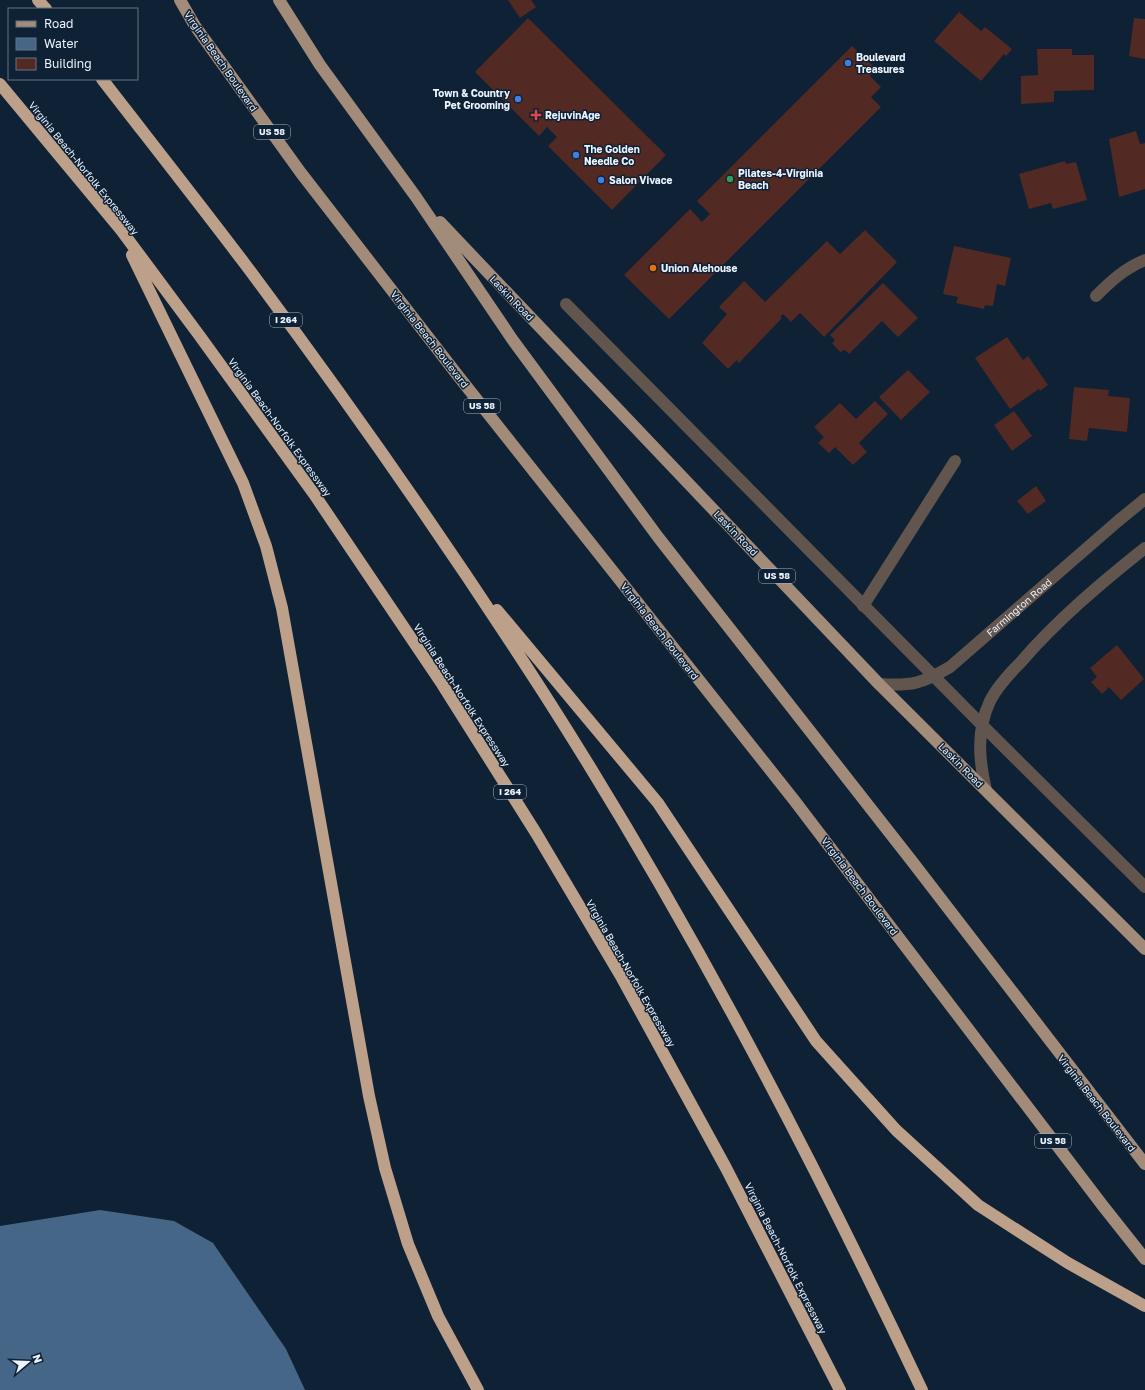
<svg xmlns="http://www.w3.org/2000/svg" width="1145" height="1390" font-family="'Golos Text',sans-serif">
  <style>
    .water { fill: #456686 }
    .building { fill: #532923 }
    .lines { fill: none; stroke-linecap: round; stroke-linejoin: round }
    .minor { stroke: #61554d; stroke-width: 12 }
    .major { stroke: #a28b79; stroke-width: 12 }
    .highway { stroke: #bca08a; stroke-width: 12 }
    .shop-dot { fill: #3f7fe0; stroke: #0f2135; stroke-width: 1.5 }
    .health-dot { fill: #e0444e; stroke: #0f2135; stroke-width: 1.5 }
    .leisure-dot { fill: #2e9e5b; stroke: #0f2135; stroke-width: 1.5 }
    .food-dot { fill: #e8710a; stroke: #0f2135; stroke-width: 1.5 }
    .labels { text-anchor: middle; stroke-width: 3; stroke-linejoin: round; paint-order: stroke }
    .shield { fill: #0f2135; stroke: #a8b4c2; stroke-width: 1 }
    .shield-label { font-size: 9px; font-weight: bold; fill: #eaf3fe }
    .poi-label { font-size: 10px; font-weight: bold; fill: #eaf3fe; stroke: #0f2135; text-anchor: start }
    .street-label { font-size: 10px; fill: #eaf3fe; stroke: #0f2135 }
  </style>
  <rect width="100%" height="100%" fill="#0f2135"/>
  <path class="water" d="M100 1210 174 1221 213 1243 286 1349 305 1390H0V1226Z"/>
  <path class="building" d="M508 0H531L536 7 520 18Z
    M959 12 981 31 985 27 1012 49 1006 56 1004 54 981 81 934 41Z
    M528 18 666 155 612 210 548 146 557 137 547 127 539 136 475 72Z
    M1134 18 1145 19V59L1129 56Z
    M852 46 876 69 870 76 881 87 871 97 881 107 669 319 624 275 690 209 702 222 710 214 697 201Z
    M1037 49H1072V55H1094V90L1054 91V102L1021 104V76L1038 75Z
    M1136 131 1140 144 1145 143V189L1119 197 1109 139Z
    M1065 161 1066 164 1076 162 1087 200 1053 209 1051 203 1029 209 1019 174Z
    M865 230 897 262 824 337 800 313 791 322 783 314 780 317 782 318 739 363 737 360 728 369 702 343 727 314 719 307 744 281 765 302 827 241 840 254Z
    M954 246 1011 258 1005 286 997 284 993 306 985 305 984 309 956 303 958 297 943 294Z
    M883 283 918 318 898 337 882 321 849 354 845 350 840 352 832 343 835 340 830 335Z
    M1007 337 1023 360 1028 356 1048 385 1040 391 1039 389 1010 409 975 358Z
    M908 370 930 392 901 420 879 397Z
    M1074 387 1109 390 1108 396 1130 398 1127 432 1089 428 1087 441 1069 439Z
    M875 401 888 414 859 443 867 452 853 465 835 447 829 453 818 443 824 437 814 427 840 403 856 419Z
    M1014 411 1032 436 1012 451 994 425Z
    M1036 486 1046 501 1028 514 1017 501Z
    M1117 645 1144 679 1121 700 1109 687 1102 694 1091 682 1097 677 1090 668Z"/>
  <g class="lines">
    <g class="minor">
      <path d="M1096 296C1111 281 1125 268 1145 260"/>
      <path d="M566 304 982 725 1145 887"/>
      <path d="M863 606 955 461"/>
      <path id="s1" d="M879 684C912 686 921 684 950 667L1118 521 1145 499"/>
      <path d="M986 790C979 760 976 731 990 701 997 687 1009 674 1020 663 1057 620 1101 583 1145 548"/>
    </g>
    <path class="major" d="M180 0 195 26 301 173 459 377 794 800 1103 1206 1145 1259
      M279 0 320 65 416 197 512 339 658 537 911 860 1145 1164
      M440 222 879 684 1145 949"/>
    <path class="highway" d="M38 0 46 9
      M102 79C150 141 198 202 245 264 349 403 449 546 543 692 686 915 809 1151 922 1390
      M0 84 121 230 199 335 314 494 442 684 536 833 622 978 726 1168 840 1390
      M132 255 243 483 266 546 282 608 369 1096 385 1168 408 1244 438 1316 478 1390
      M497 610 658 803 816 1041 896 1130 978 1205 1068 1263 1145 1306"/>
  </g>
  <g class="shop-dot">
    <circle cx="848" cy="63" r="4"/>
    <circle cx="518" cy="99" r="4"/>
    <circle cx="576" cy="155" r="4"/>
    <circle cx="601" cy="180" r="4"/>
  </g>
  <path class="health-dot" d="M534 109h4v4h4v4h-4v4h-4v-4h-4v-4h4z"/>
  <circle class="leisure-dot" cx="730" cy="179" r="4"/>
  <circle class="food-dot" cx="653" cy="268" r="4"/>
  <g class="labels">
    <g class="shield">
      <rect x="254" y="125" width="36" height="14" rx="3"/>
      <rect x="270" y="313" width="32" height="14" rx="3"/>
      <rect x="464" y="399" width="36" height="14" rx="3"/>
      <rect x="759" y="569" width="36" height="14" rx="3"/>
      <rect x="494" y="785" width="32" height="14" rx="3"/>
      <rect x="1035" y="1134" width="36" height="14" rx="3"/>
    </g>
    <g class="shield-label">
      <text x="272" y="135">US 58</text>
      <text x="286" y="323">I 264</text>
      <text x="482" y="409">US 58</text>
      <text x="777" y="579">US 58</text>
      <text x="510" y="795">I 264</text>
      <text x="1053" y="1144">US 58</text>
    </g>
    <g class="poi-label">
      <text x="856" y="61">Boulevard<tspan x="856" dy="12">Treasures</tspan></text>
      <text x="510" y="97" text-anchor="end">Town &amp; Country<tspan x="510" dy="12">Pet Grooming</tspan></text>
      <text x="545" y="119">RejuvinAge</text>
      <text x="584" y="153">The Golden<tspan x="584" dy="12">Needle Co</tspan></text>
      <text x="738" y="177">Pilates-4-Virginia<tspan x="738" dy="12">Beach</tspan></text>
      <text x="609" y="184">Salon Vivace</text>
      <text x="661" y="272">Union Alehouse</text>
    </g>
    <g class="street-label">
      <text transform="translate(221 61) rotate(55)" y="4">Virginia Beach Boulevard</text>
      <text transform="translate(84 168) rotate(51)" y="4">Virginia Beach-Norfolk Expressway</text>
      <text transform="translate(512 298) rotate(46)" y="4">Laskin Road</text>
      <text transform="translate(430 339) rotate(52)" y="4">Virginia Beach Boulevard</text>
      <text transform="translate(280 427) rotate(54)" y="4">Virginia Beach-Norfolk Expressway</text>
      <text transform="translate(736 533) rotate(46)" y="4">Laskin Road</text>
      <text dy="4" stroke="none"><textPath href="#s1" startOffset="166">Farmington Road</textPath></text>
      <text transform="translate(660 631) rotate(52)" y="4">Virginia Beach Boulevard</text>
      <text transform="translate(462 695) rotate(57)" y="4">Virginia Beach-Norfolk Expressway</text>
      <text transform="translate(961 765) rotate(45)" y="4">Laskin Road</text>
      <text transform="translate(860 886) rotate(53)" y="4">Virginia Beach Boulevard</text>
      <text transform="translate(631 973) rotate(60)" y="4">Virginia Beach-Norfolk Expressway</text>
      <text transform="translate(1097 1103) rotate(52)" y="4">Virginia Beach Boulevard</text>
      <text transform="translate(786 1258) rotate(63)" y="4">Virginia Beach-Norfolk Expressway</text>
    </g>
  </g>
  <rect x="8" y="8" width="130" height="72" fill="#0f2135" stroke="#677585"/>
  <rect x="16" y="21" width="20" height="6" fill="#a28b79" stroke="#677585"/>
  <text x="44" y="28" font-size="12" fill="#eaf3fe">Road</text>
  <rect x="16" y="38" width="20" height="12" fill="#456686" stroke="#677585"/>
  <text x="44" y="48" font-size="12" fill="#eaf3fe">Water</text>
  <rect x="16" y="58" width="20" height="12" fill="#532923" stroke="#677585"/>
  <text x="44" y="68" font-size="12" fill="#eaf3fe">Building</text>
  <g transform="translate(28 1362) rotate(71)" stroke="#0f2135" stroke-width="3" paint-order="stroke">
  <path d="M0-3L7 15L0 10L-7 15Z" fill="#eaf3fe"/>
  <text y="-6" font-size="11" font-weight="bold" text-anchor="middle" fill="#eaf3fe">N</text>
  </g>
</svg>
